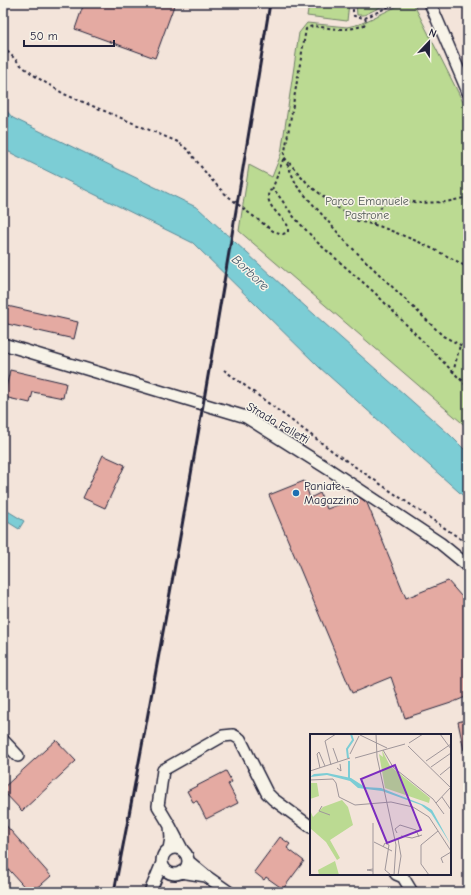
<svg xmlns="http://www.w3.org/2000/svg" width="471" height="895" font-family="'Comic Neue',sans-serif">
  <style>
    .green { fill: #bbda92; stroke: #6e7e66 }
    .water { fill: #7ccdd5; stroke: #588997 }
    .building { fill: #e4aaa2; stroke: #22223b }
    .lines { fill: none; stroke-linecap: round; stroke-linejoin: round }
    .minor-casing { stroke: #22223b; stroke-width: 14 }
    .path { stroke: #22223b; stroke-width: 2; stroke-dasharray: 3 3; stroke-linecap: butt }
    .minor { stroke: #f7f3e8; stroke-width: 11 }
    .rail { stroke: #22223b; stroke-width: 3 }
    .poi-dot { fill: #1f6fb2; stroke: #f7f3e8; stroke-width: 1.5 }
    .labels { text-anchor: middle; stroke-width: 3; stroke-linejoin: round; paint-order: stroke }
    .park-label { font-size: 12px; fill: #505955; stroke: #f7f3e8 }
    .street-label { font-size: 12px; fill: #22223b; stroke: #f7f3e8 }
    .poi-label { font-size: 12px; fill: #22223b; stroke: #f7f3e8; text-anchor: start }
    .water-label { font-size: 13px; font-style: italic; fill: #3d5569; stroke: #f7f3e8 }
    .inset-river { fill: none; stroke: #7ccdd5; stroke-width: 2 }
    .inset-road { fill: none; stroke: #9f969a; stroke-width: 1 }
    .view { fill: #7b2cbf; fill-opacity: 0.15; stroke: #7b2cbf; stroke-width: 2 }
    .inset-edge { fill: none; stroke: #22223b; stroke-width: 2 }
  </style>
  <rect width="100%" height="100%" fill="#f3e4da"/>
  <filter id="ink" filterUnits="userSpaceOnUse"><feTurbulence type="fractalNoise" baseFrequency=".025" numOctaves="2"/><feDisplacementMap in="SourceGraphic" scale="8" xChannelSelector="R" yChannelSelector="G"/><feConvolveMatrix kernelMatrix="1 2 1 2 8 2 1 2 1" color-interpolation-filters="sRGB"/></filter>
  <g filter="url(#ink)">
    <path class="green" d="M309 3H349L347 21 307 16Z
      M356 3H389L364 15H357Z
      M404 3H413L468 112V428L239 231 249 165 272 177 281 154 299 33 307 23 347 27 360 24Z"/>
    <path class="water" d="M3 107 13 118 198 208 297 299 450 435 468 453V500L319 367 193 243 3 149Z
      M6 510 24 521 19 529 3 519V515Z"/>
    <path class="building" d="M84 3H175L155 58 75 29Z
      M3 305 78 322 74 339 3 323Z
      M10 370 66 383 63 398 33 392 30 403 4 397Z
      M103 455 125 465 105 508 83 498Z
      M304 481 310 498 320 493 327 509 359 497 367 503 406 598 448 581 468 604V696L451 703 405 718 391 677 352 693 269 495Z
      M468 719V749L464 750 458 722Z
      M56 740 76 761 22 811 3 791V788Z
      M226 771 232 782 228 784 238 803 206 819 197 801 193 802 187 791Z
      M3 822 51 876 33 892H29L3 863Z
      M280 837 290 844 287 848 304 861 283 889 266 877 264 880 254 872Z"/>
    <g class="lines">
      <defs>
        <path id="minor" d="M430 3 468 92
          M3 344 246 417 330 470 440 543 468 566
          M3 740 18 756
          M170 826 158 806 163 770 223 736 233 735 240 739 267 793 273 799 311 827
          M162 861a13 13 0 1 1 26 0a13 13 0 1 1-26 0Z
          M169 849 171 838 170 826 182 849
          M181 872 206 876 188 861
          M396 874 403 877 412 892
          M206 876 229 892
          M150 892 162 863"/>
      </defs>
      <use href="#minor" class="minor-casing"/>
      <path class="path" d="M353 3V11L354 16 365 18 396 3
        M365 18 366 21 364 25C347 32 330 28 313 26L309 27 306 29 284 157 297 186 346 242 443 336 468 349
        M3 47 23 67 38 78 64 94 178 142 189 151 209 177 223 192 245 210 273 231 283 234 288 232V226C281 215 264 205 269 191L272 190 276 192 294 217 317 242 375 293 468 387
        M272 190 284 157 310 186 354 220 379 226 419 242 455 260 468 268
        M373 225 382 205 396 199 420 203 446 202 468 197
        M224 370 335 453 468 544
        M453 373 460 345
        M460 379 468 380"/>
      <use href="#minor" class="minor"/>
      <path class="rail" d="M114 892C172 597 222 300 270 3"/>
    </g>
  </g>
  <circle class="poi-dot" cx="296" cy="493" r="4"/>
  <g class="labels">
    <g class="park-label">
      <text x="367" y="205">Parco Emanuele<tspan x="367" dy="14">Pastrone</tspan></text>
    </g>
    <g class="street-label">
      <text transform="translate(278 423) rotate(30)" y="4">Strada Falletti</text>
    </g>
    <g class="poi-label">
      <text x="304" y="490">Paniate -<tspan x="304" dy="14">Magazzino</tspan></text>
    </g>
    <g class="water-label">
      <text transform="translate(251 272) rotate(43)" y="5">Borbore</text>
    </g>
  </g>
  <g transform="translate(310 734)">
    <rect width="141" height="141" fill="#f3e4da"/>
    <path d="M72 16 80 32 120 64 119 69 75 54 69 20 73 23ZM0 49H7L9 62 0 65ZM32 66 38 73 43 91 20 106 30 124 27 126 16 108 0 94V76L3 83 13 73ZM25 127 29 141H9L8 136Z" fill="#bbda92"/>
    <path d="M17 39 41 44 55 53 71 54 114 71 122 76 141 111 121 79 111 71 72 57 48 54 40 47 17 41 0 43 4 40Z" fill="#7ccdd5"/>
    <path class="inset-river" d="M38 24 37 15 43 6 41 0M39 27V44"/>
    <path class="inset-road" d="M66 0 67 23 86 111 84 141M130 0 141 15M50 1 77 14M99 9 113 0M98 12 141 54M23 14 28 28M73 16 83 33 123 65 134 80M40 20 49 2M45 24 95 10M116 27 141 10M21 31 15 7 26 0M121 33 141 19M10 34 7 20 9 18 15 32M27 34 31 37 30 30M0 37 40 24M130 41 141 32M0 46 23 45 26 49 29 63 45 71 81 68 103 73 119 83 141 117M132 63 141 76M126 69 140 54M12 72 9 77 20 81M87 99 85 95 90 91 106 96 109 103M91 102 102 104 112 101M88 105 91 122 88 141M64 108 82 117M73 113 75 109 79 111 75 136 81 141M133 129 131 124 141 118M63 137 57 136 63 135M63 141V89M119 141 111 130V111L128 97"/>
    <path class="view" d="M85 31 111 96 77 109 51 45Z"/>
    <rect width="141" height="141" class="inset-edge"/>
  </g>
  <rect width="471" height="895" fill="none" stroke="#f7f3e8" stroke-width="16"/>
  <rect x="8" y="8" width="455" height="879" fill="none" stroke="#22223b" stroke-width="1.5" filter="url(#ink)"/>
  <g transform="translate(429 42) rotate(22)" stroke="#f7f3e8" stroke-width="3" paint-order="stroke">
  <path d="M0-3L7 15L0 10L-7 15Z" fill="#22223b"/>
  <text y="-6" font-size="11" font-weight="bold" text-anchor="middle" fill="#22223b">N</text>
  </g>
  <path d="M24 40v6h90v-6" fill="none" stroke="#22223b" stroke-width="2"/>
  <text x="30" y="40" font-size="12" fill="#22223b" stroke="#f7f3e8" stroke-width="3" paint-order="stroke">50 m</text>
</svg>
